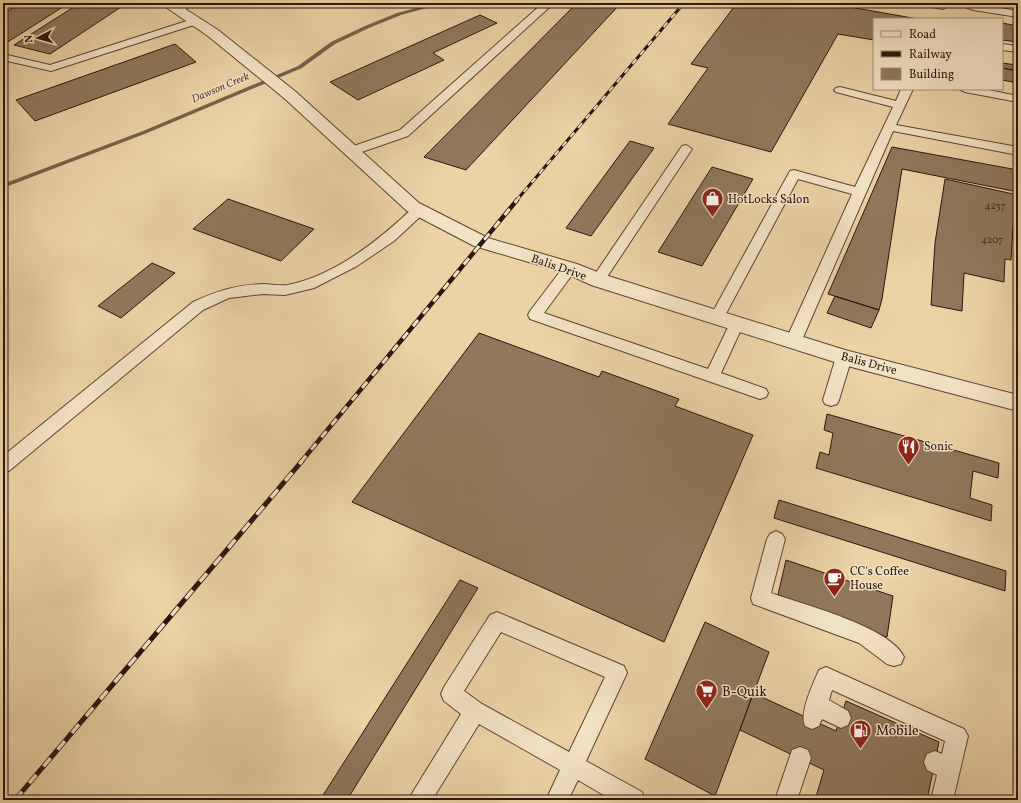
<svg xmlns="http://www.w3.org/2000/svg" width="1021" height="803" font-family="Vollkorn,serif">
  <style>
    .lines { fill: none; stroke-linecap: round; stroke-linejoin: round }
    .stream { fill: #77614a; fill-rule: evenodd }
    .building { fill: #8f785d; stroke: #2b160e }
    .service-casing { stroke: #5b4534; stroke-width: 2 }
    .minor-casing { stroke: #5b4534; stroke-width: 2 }
    .service { fill: #f2e2c5; fill-rule: evenodd }
    .minor { fill: #f2e2c5; fill-rule: evenodd }
    .rail-far2-casing { stroke: #2b160e; stroke-width: 3 }
    .rail-far1-casing { stroke: #2b160e; stroke-width: 4.5 }
    .rail-casing { stroke: #2b160e; stroke-width: 5 }
    .rail-far2 { stroke: #f2e2c5; stroke-width: 2; stroke-dasharray: 6; stroke-linecap: butt }
    .rail-far1 { stroke: #f2e2c5; stroke-width: 3; stroke-dasharray: 8; stroke-linecap: butt }
    .rail { stroke: #f2e2c5; stroke-width: 3.5; stroke-dasharray: 11; stroke-linecap: butt }
    .labels { text-anchor: middle; stroke-width: 3; stroke-linejoin: round; paint-order: stroke }
    .number-label { font-size: 10px; fill: #442e22 }
    .far-water-label { font-size: 11px; font-style: italic; fill: #5e4836; stroke: #f2e2c5 }
    .poi-label { font-size: 12px; fill: #2b160e; stroke: #f2e2c5; text-anchor: start }
    .street-label { font-size: 12px; fill: #2b160e; stroke: #f2e2c5 }
    .near-poi-label { font-size: 14px; fill: #2b160e; stroke: #f2e2c5; text-anchor: start }
  </style>
  <rect width="100%" height="100%" fill="#ebd3a6"/>
  <filter id="stains"><feTurbulence type="fractalNoise" baseFrequency=".005" numOctaves="4"/><feColorMatrix values="0 0 0 0 .2 0 0 0 0 .09 0 0 0 0 .02 0 0 0 .5 -.17"/></filter>
  <radialGradient id="worn" r=".72"><stop offset=".6" stop-color="#630" stop-opacity="0"/><stop offset="1" stop-color="#630" stop-opacity=".3"/></radialGradient>
  <g class="lines">
    <path class="stream" d="M435 3H445L401 15 369 28 335 44 302 68 147 133 3 188V184L143 131 298 66 331 42 365 26 397 13Z"/>
  </g>
  <path class="building" d="M21 3H69L3 45V14Z
    M80 3H105L121 7 50 54 14 45Z
    M577 3H621L466 170 424 157Z
    M737 3H827L918 19H874V40L838 34 771 152 668 124 708 68 691 64Z
    M480 15 497 23 433 53 444 60 358 100 330 82Z
    M1002 23 1018 26V42L1002 40Z
    M175 44 196 62 35 121 16 100Z
    M1002 63 1017 65 1018 71 1002 68Z
    M1002 68 1018 71V83L1002 80Z
    M630 141 654 148 591 236 566 228Z
    M892 147 1018 170V192L902 169 882 299 879 310 828 294Z
    M712 167 753 179 702 266 658 252Z
    M945 179 1018 195 1017 227 1013 226 1011 260 1005 259 1004 282 964 273 962 311 931 305 935 243Z
    M228 199 314 229 281 261 193 229Z
    M152 263 175 273 121 318 98 306Z
    M835 296 879 310 871 328 827 313Z
    M479 333 599 377 602 371 679 399 675 406 753 435 664 642 352 502Z
    M827 414 999 463 998 478 973 471 970 498 992 505 991 521 816 468 820 452 829 455 833 433 824 430Z
    M779 500 1006 571 1005 591 774 518Z
    M786 560 893 596 887 637 777 599Z
    M460 580 478 588 347 800H320Z
    M705 622 769 652 715 796 645 759Z
    M753 693 836 731 846 701 939 742 927 800H815L824 770 740 730Z"/>
  <g class="lines">
    <defs>
      <path id="service" d="M183 3H196L182 11H174L173 9Z
        M543 3H554L408 136 356 154H348L346 151 348 148 400 130Z
        M921 3H943L948 6 943 9 922 5Z
        M956 3H971L1018 11V17L973 10Z
        M196 18 200 19 201 21 200 23 51 71 3 60V54L50 65Z
        M1002 44 1018 46V52L1002 50Z
        M840 87 896 101 901 89H913L896 125 1018 147V155L893 131 801 342 798 346 793 347 788 346 785 342 852 194 798 179 722 321 717 322 712 321 710 317 790 171 794 170 855 187 893 107 836 92 834 90 836 88Z
        M959 89H983L1018 96V102L965 92Z
        M686 145 692 149 603 283H593L591 280 593 277 682 146Z
        M419 206 424 207 426 210 424 213 394 241 357 266 314 288 285 295 263 294 229 298 203 310 9 471 3 473V456L193 302C218 291 235 285 263 284 271 284 280 286 288 285 336 275 379 240 414 207Z
        M570 263 575 265 577 268 544 313 708 369 732 319 737 318 742 319 744 323 721 373 766 389 768 393 766 397 760 399 754 397 530 319 528 315 530 311 565 265Z
        M844 351 849 353 852 357 839 400 837 404 831 406 825 404 823 400 836 357 839 353Z
        M776 531 782 534 785 539 771 593C802 604 891 627 904 657L901 664 894 666 887 664 859 643 753 604 751 598 767 539 770 534Z
        M497 612 624 666 627 673 586 761 642 792 645 800H612L578 780 568 800H546L560 770 479 724 432 800H408L461 714 444 701 441 694 444 687 490 615ZM501 632 605 677 569 752 482 704 464 691Z
        M826 667 964 729 968 736 953 800H931L937 775 927 770 924 762 927 754 935 751 942 754 945 741 832 690 829 700 848 711 851 718 848 725 841 728 822 719 819 726 812 729 805 726C799 713 813 684 819 670Z
        M800 747 808 750 811 758 797 800H775L792 750Z"/>
      <path id="minor" d="M160 3H176L218 30 296 92 419 203 488 238 577 264 605 275 845 350 1018 395V411L844 365 591 285 563 272 474 246 407 211 284 98 208 36Z"/>
    </defs>
    <use href="#service" class="service-casing"/>
    <use href="#minor" class="minor-casing"/>
    <use href="#service" class="service"/>
    <use href="#minor" class="minor"/>
    <defs>
      <path id="rail-far2" d="M516 201 684 3"/>
      <path id="rail-far1" d="M301 462 517 200"/>
      <path id="rail" d="M15 800 302 461"/>
    </defs>
    <use href="#rail-far2" class="rail-far2-casing"/>
    <use href="#rail-far1" class="rail-far1-casing"/>
    <use href="#rail" class="rail-casing"/>
    <use href="#rail-far2" class="rail-far2"/>
    <use href="#rail-far1" class="rail-far1"/>
    <use href="#rail" class="rail"/>
  </g>
  <defs>
    <symbol id="shop-pin" viewBox="-11 -11 22 30"><path d="M0 17L-7.5 6A9.5 9.5 0 1 1 7.5 6Z" fill="#8f2418" stroke="#f2e2c5"/><path d="M-5-2.5h2.3a2.7 3.5 0 0 1 5.4 0H5L5.5 6h-11ZM-1.5-2.5h3a1.5 2.3 0 0 0-3 0Z" fill="#fff"/></symbol>
    <symbol id="restaurant-pin" viewBox="-11 -11 22 30"><path d="M0 17L-7.5 6A9.5 9.5 0 1 1 7.5 6Z" fill="#8f2418" stroke="#f2e2c5"/><path d="M-5-6h1v4h1v-4h1v4h1v-4h1v5L-1.5 .5V6h-2V.5L-5-1ZM5-6V6H3V1.5H1.5Q1.5-4 5-6Z" fill="#fff"/></symbol>
    <symbol id="cafe-pin" viewBox="-11 -11 22 30"><path d="M0 17L-7.5 6A9.5 9.5 0 1 1 7.5 6Z" fill="#8f2418" stroke="#f2e2c5"/><path d="M-5.5-4.5H6V0H3Q3 3.5 0 3.5H-2.5Q-5.5 3.5-5.5 0ZM3-3.2v2h1.7v-2ZM-6 4.5H4V6H-6Z" fill="#fff"/></symbol>
    <symbol id="supermarket-pin" viewBox="-11 -11 22 30"><path d="M0 17L-7.5 6A9.5 9.5 0 1 1 7.5 6Z" fill="#8f2418" stroke="#f2e2c5"/><path d="M-6-5.5h2.5l.6 2H6L4.5 2H-2.5L-4.4-4H-6ZM-1.5 3.2a1.3 1.3 0 1 0 .1 0ZM3 3.2a1.3 1.3 0 1 0 .1 0Z" fill="#fff"/></symbol>
    <symbol id="fuel-pin" viewBox="-11 -11 22 30"><path d="M0 17L-7.5 6A9.5 9.5 0 1 1 7.5 6Z" fill="#8f2418" stroke="#f2e2c5"/><path d="M-5.5-6h7V0h2V4h1.3V-2.5L3-4.5l.8-.8L6-3V5H2.5V1h-1V6h-7ZM-4.2-4.7v3.2H.2V-4.7Z" fill="#fff"/></symbol>
  </defs>
  <g fill-rule="evenodd">
    <use href="#shop-pin" x="700" y="186" width="25" height="34"/>
    <use href="#restaurant-pin" x="896" y="434" width="25" height="34"/>
    <use href="#cafe-pin" x="822" y="566" width="25" height="34"/>
    <use href="#supermarket-pin" x="694" y="678" width="25" height="34"/>
    <use href="#fuel-pin" x="848" y="718" width="25" height="34"/>
  </g>
  <g class="labels">
    <g class="number-label">
      <text x="995" y="209">4237</text>
      <text x="992" y="243">4207</text>
    </g>
    <g class="far-water-label">
      <text transform="translate(220 87) rotate(-23)" y="4">Dawson Creek</text>
    </g>
    <g class="poi-label">
      <text x="728" y="203">HotLocks Salon</text>
      <text x="924" y="450">Sonic</text>
      <text x="850" y="575">CC's Coffee<tspan x="850" dy="14">House</tspan></text>
    </g>
    <g class="street-label">
      <text transform="translate(559 267) rotate(19)" y="4">Balis Drive</text>
      <text transform="translate(869 363) rotate(15)" y="4">Balis Drive</text>
    </g>
    <g class="near-poi-label">
      <text x="722" y="696">B-Quik</text>
      <text x="876" y="735">Mobile</text>
    </g>
  </g>
  <rect width="1021" height="803" fill="none" stroke="#ebd3a6" stroke-width="16"/>
  <rect x="4" y="4" width="1013" height="795" fill="none" stroke="#2b160e" stroke-width="2"/>
  <rect x="8" y="8" width="1005" height="787" fill="none" stroke="#2b160e"/>
  <rect x="873" y="18" width="130" height="72" fill="#f2e2c5" stroke="#a2907c"/>
  <rect x="881" y="31" width="20" height="6" fill="#f2e2c5" stroke="#a2907c"/>
  <text x="909" y="38" font-size="12" fill="#2b160e">Road</text>
  <rect x="881" y="51" width="20" height="6" fill="#2b160e" stroke="#a2907c"/>
  <text x="909" y="58" font-size="12" fill="#2b160e">Railway</text>
  <rect x="881" y="68" width="20" height="12" fill="#8f785d" stroke="#a2907c"/>
  <text x="909" y="78" font-size="12" fill="#2b160e">Building</text>
  <g transform="translate(38 38) rotate(264)" stroke="#f2e2c5" stroke-width="3" paint-order="stroke">
  <path d="M0-3L7 15L0 10L-7 15Z" fill="#2b160e"/>
  <text y="-6" font-size="11" font-weight="bold" text-anchor="middle" fill="#2b160e">N</text>
  </g>
  <rect width="100%" height="100%" filter="url(#stains)"/>
  <rect width="100%" height="100%" fill="url(#worn)"/>
</svg>
